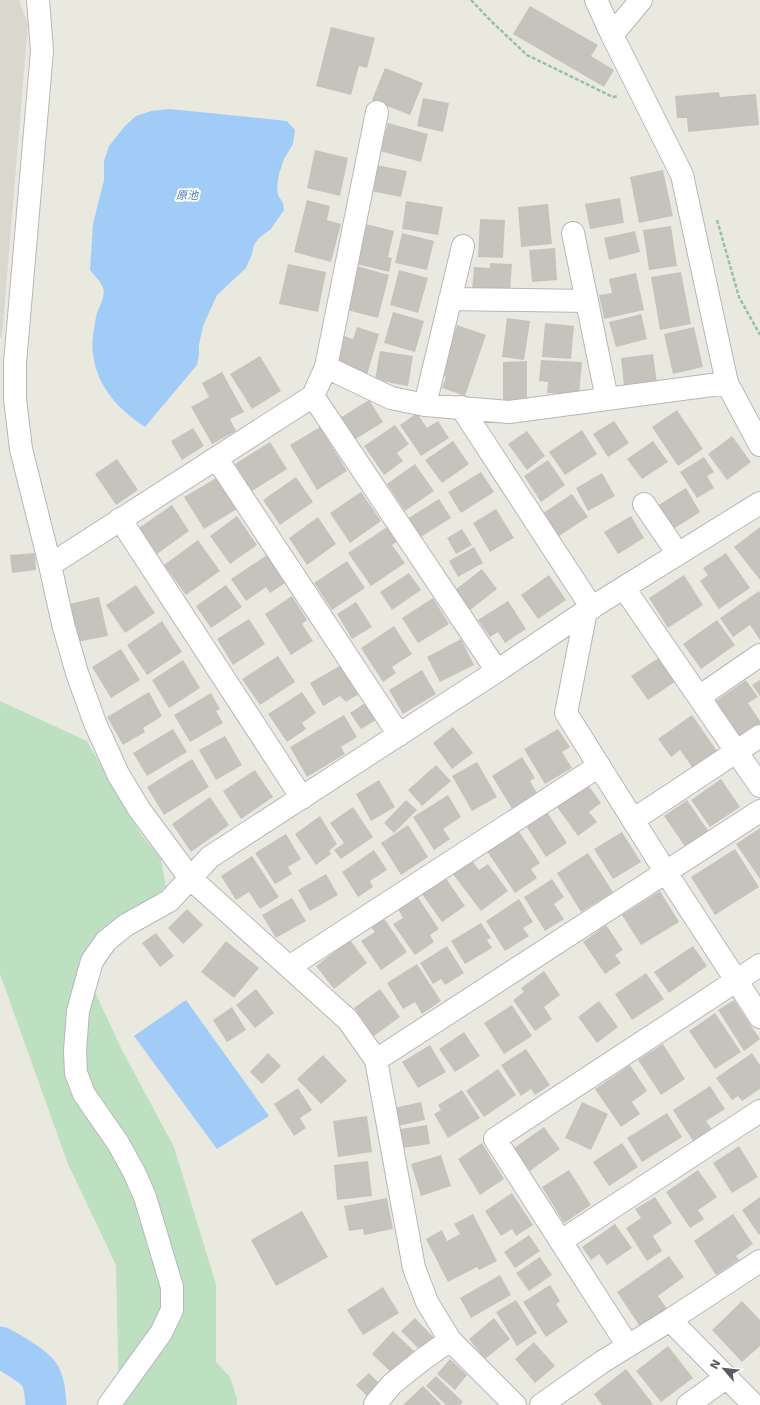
<svg xmlns="http://www.w3.org/2000/svg" width="760" height="1405" font-family="'DejaVu Sans','Noto Sans JP',sans-serif">
  <style>
    .education { fill: #dad8ce }
    .green { fill: #bde1c0 }
    .water { fill: #a2ccf8 }
    .lines { fill: none; stroke-linecap: round; stroke-linejoin: round }
    .river { stroke: #a2ccf8; stroke-width: 41 }
    .building { fill: #c6c3bd }
    .minor-casing { stroke: #b5b7bc; stroke-width: 24 }
    .path { stroke: #97c1a6; stroke-width: 2.5; stroke-dasharray: 4 2; stroke-linecap: butt }
    .minor { stroke: #fff; stroke-width: 22 }
    .labels { text-anchor: middle; stroke-width: 4; stroke-linejoin: round; paint-order: stroke }
    .water-label { font-size: 11px; font-style: italic; fill: #4876b8; stroke: #fff }
  </style>
  <rect width="100%" height="100%" fill="#eae9e0"/>
  <path class="education" d="M0 0H19L28 24 2 337 0 338Z"/>
  <path class="green" d="M0 701 87 741 140 833 161 859 166 887 146 903 81 962 122 1050 174 1147 216 1284V1362L230 1377 237 1399V1405H119L116 1265 68 1164 0 974Z"/>
  <path class="water" d="M170 109 287 121 295 130 293 144 284 159 279 174 277 187 278 195 283 203 284 210 271 229 259 238 254 245 252 254 246 268 217 295 203 326 199 345V355L197 365 145 427C119 410 97 387 93 354 91 342 94 329 96 317 98 307 106 298 103 288 101 282 94 275 90 270L93 224 104 180V161L109 146 125 126 136 116 151 111Z
    M186 1000 269 1116 217 1149 134 1036Z"/>
  <g class="lines">
    <path class="river" d="M0 1347C10 1353 32 1365 39 1374 45 1383 45 1395 46 1405"/>
  </g>
  <path class="building" d="M530 6 598 45 591 56 614 70 604 87 513 34Z
    M331 27 375 38 367 68 359 66 351 95 316 86Z
    M385 68 423 83 410 115 372 100Z
    M719 92 720 97 756 94 759 125 688 132 687 118H677L675 96Z
    M423 98 449 103 443 132 417 126Z
    M388 123 428 134 421 162 380 151Z
    M315 150 348 158 340 196 307 188Z
    M376 165 407 171 401 197 371 191Z
    M663 170 673 216 639 223 630 177Z
    M620 198 624 223 590 229 585 204Z
    M307 200 330 206 327 220 341 224 331 262 294 252Z
    M406 201 443 207 438 235 402 229Z
    M548 204 552 244 521 247 518 207Z
    M480 219 505 220 503 258 478 257Z
    M366 224 394 231 388 257 392 258 389 272 356 264Z
    M671 226 677 266 649 270 643 230Z
    M635 231 640 252 609 260 604 238Z
    M402 233 434 241 427 270 395 263Z
    M555 248 557 280 532 282 529 250Z
    M490 263 512 264 510 294 472 291 474 267 490 268Z
    M288 264 326 272 318 312 279 304Z
    M357 266 389 275 378 318 343 309Z
    M399 270 428 278 418 313 390 305Z
    M681 272 691 324 660 330 651 277Z
    M636 273 644 310 604 319 599 295 612 293 609 279Z
    M393 312 424 321 415 352 384 343Z
    M641 314 647 339 616 347 609 322Z
    M507 318 530 321 524 360 502 357Z
    M545 323 574 326 571 359 542 357Z
    M457 325 486 335 465 396 442 388 446 377 441 375Z
    M357 327 379 334 367 375 336 366 344 336 353 339Z
    M694 327 703 367 673 374 664 334Z
    M380 351 413 356 408 386 375 380Z
    M653 354 657 383 624 387 621 358Z
    M260 356 281 391 252 409 230 374Z
    M541 360 582 362 579 395 547 393 548 382 539 381Z
    M527 361V400L503 401V362Z
    M222 372 244 412 230 419 236 431 212 444 191 407 209 397 202 383Z
    M369 400 383 422 354 440 340 418Z
    M677 410 703 449 678 466 652 427Z
    M417 413 427 428 438 421 449 438 421 456 400 425Z
    M614 421 629 443 608 457 593 434Z
    M395 425 409 444 397 453 403 461 384 475 364 446Z
    M320 427 347 471 317 490 290 445Z
    M193 428 204 446 182 460 171 441Z
    M582 430 597 454 565 475 549 452Z
    M527 431 545 456 527 470 508 444Z
    M732 436 751 462 727 480 708 454Z
    M453 441 469 464 442 483 425 460Z
    M653 441 668 462 642 479 627 459Z
    M270 442 287 469 252 491 235 464Z
    M704 457 714 472 707 476 714 488 697 498 680 472Z
    M117 459 138 490 116 505 95 474Z
    M548 460 565 485 541 502 524 476Z
    M415 464 434 491 405 511 387 484Z
    M481 472 494 492 461 513 448 492Z
    M602 473 615 496 588 511 576 488Z
    M218 477 237 509 204 529 184 497Z
    M296 477 313 502 280 525 263 500Z
    M686 488 700 512 672 530 657 506Z
    M361 492 381 521 350 543 330 513Z
    M572 494 588 517 556 538 540 515Z
    M439 499 451 518 419 538 407 519Z
    M172 505 189 531 157 554 139 528Z
    M496 509 514 538 490 552 473 523Z
    M237 516 257 545 230 564 210 536Z
    M631 516 644 538 618 554 604 532Z
    M318 517 336 544 307 565 289 538Z
    M390 525 399 540 392 545 405 563 371 586 348 553Z
    M760 527V580L734 547Z
    M462 529 472 545 456 554 447 538Z
    M198 540 220 571 186 595 164 565Z
    M474 547 483 563 458 577 449 561Z
    M35 553 36 570 12 573 10 555Z
    M726 553 750 588 719 609 700 581 708 575 703 568Z
    M267 555 285 583 270 593 266 587 246 601 231 579Z
    M347 561 365 588 332 610 314 583Z
    M482 569 497 589 470 610 455 590Z
    M409 573 421 590 392 610 380 592Z
    M549 575 566 600 538 619 521 595Z
    M684 575 703 605 668 628 649 598Z
    M136 585 155 613 125 633 106 605Z
    M226 585 242 607 211 628 196 606Z
    M759 591 760 593V640L750 625 733 637 720 618Z
    M292 596 307 620 302 624 313 641 291 655 265 614Z
    M99 597 108 636 77 642 69 604Z
    M433 598 449 624 418 643 402 618Z
    M508 601 526 629 505 643 498 632 490 637 478 620Z
    M356 602 372 627 352 639 337 614Z
    M249 619 265 644 233 665 217 639Z
    M717 620 735 645 701 669 683 644Z
    M162 621 182 652 147 675 127 645Z
    M394 626 412 654 392 667 396 673 383 682 361 648Z
    M461 639 474 665 440 682 427 657Z
    M121 649 140 680 111 698 92 667Z
    M278 656 295 682 260 705 242 679Z
    M660 657 676 681 648 700 631 676Z
    M183 660 200 688 169 708 152 680Z
    M343 664 359 694 346 702 340 696 323 706 310 683Z
    M422 670 436 694 403 714 389 690Z
    M746 680 758 697 748 703 760 721V725L738 740 713 703Z
    M760 680V696L752 685Z
    M149 692 162 716 143 728 145 732 123 745 107 717Z
    M302 692 316 713 302 723 306 729 287 742 268 714Z
    M211 693 220 709 216 711 223 723 190 742 174 715Z
    M365 703 376 720 361 729 350 713Z
    M344 715 357 737 341 747 345 754 307 777 290 747Z
    M692 715 719 754 695 771 680 750 671 757 658 739Z
    M453 727 473 753 452 769 433 743Z
    M173 729 187 752 147 776 133 753Z
    M558 729 570 747 562 752 572 768 545 784 524 749Z
    M225 736 242 765 216 780 199 750Z
    M522 757 535 778 530 781 538 795 513 810 492 776Z
    M192 759 209 787 164 815 147 787Z
    M477 762 497 797 472 811 452 776Z
    M436 765 451 781 422 806 408 790Z
    M255 770 273 797 241 819 223 791Z
    M721 779 740 807 710 827 691 800Z
    M379 780 395 807 371 821 356 794Z
    M588 785 601 803 589 812 597 822 578 836 557 807Z
    M448 795 461 817 443 829 450 839 434 850 413 817Z
    M210 797 229 825 191 852 172 824Z
    M406 800 417 810 394 833 384 823Z
    M687 800 709 832 686 848 664 816Z
    M353 807 373 837 341 859 334 850 344 843 330 823Z
    M547 812 567 843 546 857 526 826Z
    M320 816 337 844 329 851 331 854 316 865 295 834Z
    M408 825 428 857 401 875 381 843Z
    M760 828V879L736 844Z
    M518 830 540 863 531 869 537 878 515 893 487 851Z
    M622 832 641 862 613 879 594 849Z
    M286 834 301 859 288 867 292 874 275 884 255 853Z
    M735 849 759 887 715 915 691 877Z
    M374 850 387 870 370 881 373 887 358 897 342 872Z
    M588 853 613 892 581 912 557 873Z
    M252 856 279 897 260 909 249 892 236 900 221 876Z
    M471 859 479 870 488 864 508 891 481 911 452 873Z
    M326 874 338 895 310 911 298 890Z
    M445 877 465 906 442 922 422 894Z
    M552 879 564 897 554 904 564 919 545 931 524 897Z
    M660 891 679 922 641 945 622 915Z
    M417 896 439 929 430 935 434 942 415 955 393 924 403 918 398 909Z
    M292 898 306 921 276 938 262 915Z
    M519 899 533 922 523 928 529 936 505 951 486 921Z
    M187 909 203 925 183 944 168 928Z
    M383 917 407 952 381 970 361 941 375 932 370 926Z
    M481 923 491 938 487 940 492 948 465 964 451 941Z
    M606 925 623 950 615 955 621 963 605 974 583 942Z
    M156 933 174 956 160 967 142 943Z
    M350 940 367 963 334 989 316 966Z
    M226 941 259 968 234 998 201 972Z
    M447 946 464 973 445 985 441 979 433 984 420 963Z
    M693 946 707 966 669 993 654 972Z
    M417 964 441 1001 422 1014 415 1002 403 1009 387 983Z
    M544 971 560 995 544 1007 552 1019 535 1031 513 1000 524 992 521 988Z
    M646 973 664 999 632 1020 615 994Z
    M256 989 274 1013 255 1028 236 1005Z
    M380 989 400 1017 374 1036 354 1008Z
    M734 1000 760 1039 744 1051 718 1010Z
    M599 1001 618 1027 597 1043 578 1017Z
    M512 1005 532 1036 504 1054 484 1023Z
    M232 1007 246 1030 227 1042 213 1020Z
    M715 1013 741 1052 715 1069 689 1031Z
    M464 1032 480 1056 455 1072 439 1049Z
    M663 1044 685 1079 661 1095 638 1060Z
    M430 1045 446 1072 418 1088 402 1062Z
    M526 1049 550 1085 535 1095 531 1089 521 1096 501 1065Z
    M268 1053 281 1066 262 1084 250 1072Z
    M752 1053 760 1065V1089L742 1101 738 1096 732 1100 716 1078Z
    M323 1055 347 1081 321 1104 297 1079Z
    M630 1065 647 1091 632 1102 640 1114 621 1127 595 1089Z
    M498 1069 516 1095 484 1117 466 1091Z
    M710 1086 725 1109 706 1121 714 1132 695 1144 673 1110Z
    M298 1088 312 1110 300 1118 306 1128 294 1136 274 1104Z
    M462 1090 480 1118 448 1138 434 1114 441 1110 438 1105Z
    M421 1102 425 1120 398 1126 394 1108Z
    M582 1102 608 1114 591 1150 565 1138Z
    M667 1113 682 1137 642 1162 627 1138Z
    M367 1116 372 1152 338 1157 333 1121Z
    M427 1125 430 1144 403 1148 400 1129Z
    M544 1127 560 1149 530 1171 514 1148Z
    M482 1143 504 1179 480 1195 458 1159Z
    M622 1143 638 1167 609 1186 593 1162Z
    M739 1146 758 1177 732 1193 713 1163Z
    M441 1155 451 1186 421 1196 411 1164Z
    M368 1161 372 1196 337 1200 334 1165Z
    M569 1170 591 1205 564 1223 542 1187Z
    M698 1170 717 1197 698 1210 704 1219 690 1228 666 1192Z
    M512 1193 533 1225 516 1236 512 1229 501 1236 485 1211Z
    M655 1197 672 1223 653 1236 662 1251 647 1261 626 1228 641 1218 635 1209Z
    M760 1197V1234L759 1235 742 1210Z
    M387 1198 393 1229 364 1235 363 1229 349 1231 344 1206Z
    M302 1211 328 1257 276 1286 251 1240Z
    M473 1214 497 1261 479 1270 477 1267 448 1282 426 1239 442 1230 447 1241 460 1234 454 1224Z
    M733 1214 753 1244 736 1256 739 1260 716 1275 694 1241Z
    M615 1224 632 1248 607 1265 599 1254 591 1260 582 1247Z
    M529 1235 540 1251 515 1268 504 1252Z
    M669 1256 684 1277 658 1296 668 1310 641 1328 617 1292Z
    M540 1257 552 1275 529 1291 516 1273Z
    M500 1275 511 1295 471 1318 460 1298Z
    M550 1285 560 1301 556 1304 568 1322 546 1337 523 1302Z
    M383 1287 399 1313 363 1335 347 1310Z
    M516 1300 537 1333 517 1346 496 1312Z
    M742 1301 760 1320V1346L742 1362 712 1330Z
    M415 1318 436 1340 423 1353 401 1331Z
    M494 1318 510 1339 485 1359 469 1339Z
    M393 1331 418 1355 396 1377 372 1354Z
    M534 1342 555 1366 535 1383 515 1359Z
    M668 1346 693 1378 661 1402 636 1371Z
    M450 1359 467 1375 455 1390 437 1374Z
    M626 1369 653 1404 652 1405H602L594 1394Z
    M369 1373 384 1388 371 1400 356 1385Z
    M436 1376 463 1402 460 1405H446L426 1386Z
    M423 1386 442 1405H403Z"/>
  <g class="lines">
    <defs>
      <path id="minor" d="M38 0 42 51 15 363V399L21 449 50 565 63 624 77 673 95 723 118 774 139 809 190 878 348 1020 376 1060 414 1268 427 1302 450 1340 515 1405
        M596 0 612 35 682 175 727 383 760 445
        M612 35 641 0
        M573 233 607 399
        M450 299 587 301
        M326 367 391 398 425 405 509 412 727 383
        M313 396 497 671
        M425 405 463 246
        M461 407 592 608
        M217 459 399 735
        M644 504 678 554
        M120 519 302 798
        M50 565 313 396 326 367 377 112
        M624 588 760 786
        M586 611 566 713 665 871 760 1017
        M699 697 760 655
        M633 820 760 736
        M289 967 599 766
        M376 1060 760 811
        M561 1241 760 1111
        M670 1320 754 1405
        M628 1346 495 1139 760 965
        M375 1404 392 1384 422 1360 450 1340
        M109 1405 161 1333 172 1310V1287L145 1197 134 1172 118 1143 84 1094 76 1073 75 1051 78 1011 92 961 106 941 126 925 169 901 210 857 497 671 586 611 760 503
        M541 1405 602 1362 670 1320 760 1261
        M688 1405 727 1377"/>
    </defs>
    <use href="#minor" class="minor-casing"/>
    <path class="path" d="M471 0 492 22 527 55 613 97 618 96
      M717 220 739 297 760 335"/>
    <use href="#minor" class="minor"/>
  </g>
  <g class="labels">
    <g class="water-label">
      <text x="187" y="199">原池</text>
    </g>
  </g>
  <g transform="translate(724 1369) rotate(298)" stroke="#ffffff" stroke-width="3" paint-order="stroke">
  <path d="M0-3L7 15L0 10L-7 15Z" fill="#585b60"/>
  <text y="-6" font-size="11" font-weight="bold" text-anchor="middle" fill="#585b60">N</text>
  </g>
</svg>
